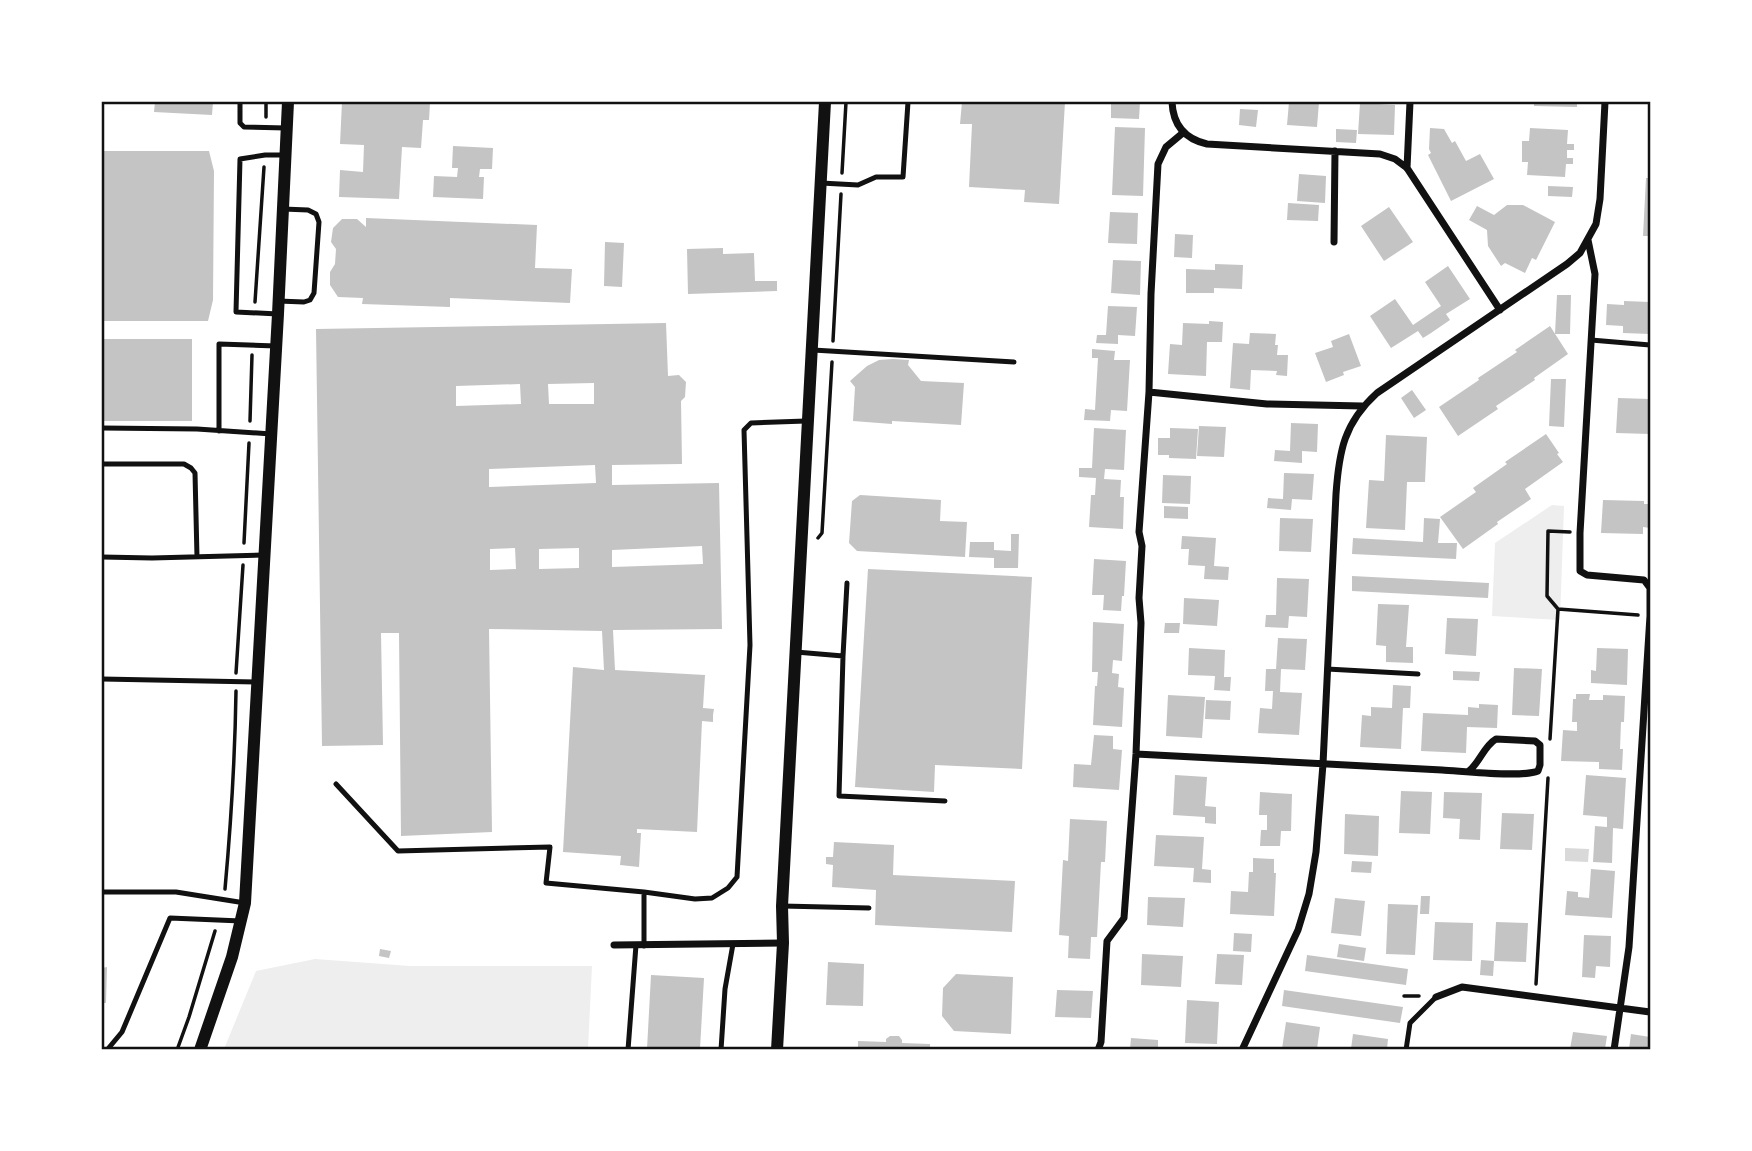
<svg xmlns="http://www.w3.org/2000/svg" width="1752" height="1151" font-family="'Roboto Condensed',sans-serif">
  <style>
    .green { fill: #eee }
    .water { fill: #d9d9d9 }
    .building { fill: #c4c4c4; fill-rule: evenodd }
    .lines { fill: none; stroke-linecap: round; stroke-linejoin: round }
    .path { stroke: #111; stroke-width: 3.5 }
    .service { stroke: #111; stroke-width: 5 }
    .minor { stroke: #111; stroke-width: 7 }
    .tertiary { stroke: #111; stroke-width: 12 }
    .neatline { fill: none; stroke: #111; stroke-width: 2.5 }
  </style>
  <rect width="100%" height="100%" fill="#fff"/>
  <path class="green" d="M1552 505 1564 506 1560 620 1492 616 1495 543Z
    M315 959 410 966H592L588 1049H224L256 971Z"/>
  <path class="water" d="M1565 848 1589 849 1588 862 1565 861Z"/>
  <path class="building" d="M155 102H213L212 115 154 112Z
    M342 102H424V103H430L429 120H423L421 148 402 147 399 199 339 197 340 170 363 172 364 145 340 144Z
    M962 102H1065L1059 204 1024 202 1025 190 969 187 972 124H960Z
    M1111 102H1140L1139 119 1111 118Z
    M1289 102H1319L1317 127 1287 125Z
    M1534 102H1577V107L1534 106Z
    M1360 103 1395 105 1394 135 1358 134Z
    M1240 109 1258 110 1256 127 1239 125Z
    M1115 127 1145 128 1143 196 1112 195Z
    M1430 128 1444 129 1452 143 1455 141 1466 161 1480 154 1494 179 1451 201 1428 155 1431 153 1429 149Z
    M1530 128 1568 130 1567 144H1574V150H1567V158H1573V164H1566L1565 177 1527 175 1528 162H1522V141H1529Z
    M1336 129 1357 130 1356 143 1336 142Z
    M453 146 493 148 492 169H480L479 177H484L483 199 433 197 434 176 457 177 458 168H452Z
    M102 151H209L214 171 213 300 208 321H102Z
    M1299 174 1326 176 1325 203 1297 201Z
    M1646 178H1650V236H1643Z
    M1548 186 1573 187 1572 197 1548 196Z
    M1288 203 1319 205 1318 221 1287 220Z
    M1507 205H1523L1555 222 1536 260 1532 258 1525 273 1505 263 1501 266 1488 246 1487 230 1469 220 1477 206 1494 215Z
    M1389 207 1413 242 1384 261 1361 226Z
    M1110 212 1138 213 1137 244 1108 243Z
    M366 218 537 225 535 268 572 269 570 303 450 298V307L362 304 363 298 338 297 330 285V272L335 264 336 249 331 242 333 228 342 219H357L366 227Z
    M1175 234 1193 235 1192 258 1174 257Z
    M605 242 624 243 622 287 604 286Z
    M723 248V254L754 253 755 281H777V291L688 294 687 249Z
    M1113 260 1141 261 1140 295 1111 293Z
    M1215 264 1243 265 1242 289 1214 288V293H1186V269L1215 270Z
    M1448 266 1470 299 1446 314 1450 320 1431 333 1423 338 1418 331 1391 348 1370 316 1395 299 1413 325 1441 306 1425 282Z
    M1557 295H1571L1570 334H1555Z
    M1624 301 1650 302V334L1623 333V326L1606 325 1607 304 1624 305Z
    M1108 306 1137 307 1135 336 1118 335V344L1096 343 1097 335H1106Z
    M1209 321 1223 322 1222 342H1207L1206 376 1168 374 1170 344 1182 345 1183 323 1209 324Z
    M666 323 668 376 679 375 686 382 685 397 681 401 682 464 612 465V485L719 483 722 629 613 630 615 670 705 675 703 708 714 709 713 715V722L702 721 697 832 637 829V833H641L639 867 620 865 621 856 563 852 573 667 604 670 602 631 489 629 492 832 401 836 399 633H381L383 745 322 746 316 329ZM594 383V404H549L548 384ZM520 384 521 404 456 406V386ZM595 465 596 483 489 487V469ZM702 546 703 564 612 567V550ZM515 548 516 569 490 570V549ZM579 548V568L539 569V549Z
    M1550 326 1568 354 1534 378 1535 380 1496 406 1498 409 1458 436 1439 407 1479 380 1478 378 1517 352 1515 350Z
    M1250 333 1276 334 1275 345H1278L1277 355H1288L1287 376 1276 375 1277 371 1251 370 1250 390 1230 388 1233 343 1249 344Z
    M1349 334 1361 366 1343 372 1344 375 1326 382 1315 353 1333 347 1331 341Z
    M102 339H192V421H102Z
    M1092 349 1115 351 1114 360H1130L1127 411 1111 410 1110 421 1084 420 1085 409 1095 410 1098 358H1092Z
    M893 359 909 360 908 365 921 381 964 383 961 425 892 421V424L853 421 855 387 850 381 867 366 879 360Z
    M1551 379H1566L1564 427 1549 426Z
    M1412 390 1426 410 1414 418 1401 398Z
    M1618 398 1650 399V434L1616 433Z
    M1291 423 1318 424 1317 452 1302 451V463L1274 461 1275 450 1290 451Z
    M1199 426 1226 427 1224 457 1197 456Z
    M1094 428 1126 430 1124 470 1105 469 1104 479 1121 480 1120 497H1124L1123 529 1089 527 1091 495H1095L1096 478 1079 477V468H1092Z
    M1170 428 1198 429 1196 459 1169 458V455H1158V438H1170Z
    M1546 434 1559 453 1557 454 1563 462 1525 489 1531 499 1497 522 1498 524 1463 549 1440 517 1476 492 1473 488 1507 464 1505 462Z
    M1386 435 1427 437 1425 482H1407L1405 530 1366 528 1369 480 1384 481Z
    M1284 473 1314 474 1312 500 1292 499 1291 510 1267 508 1268 498 1283 499Z
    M1163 475 1191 476 1190 504 1162 503Z
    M860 495 941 500 940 521 967 522 965 557 857 551 849 543 852 501Z
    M1603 500 1644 501V504H1650V528L1643 527V534L1601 533Z
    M1164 506 1188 507V519L1164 518Z
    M1280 518 1313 519 1311 552 1279 551Z
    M1424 518 1440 519 1438 543H1457L1456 559 1352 554 1353 538 1423 542Z
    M1011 534H1019L1018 568H994V558L969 557 970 542H994V550L1011 551Z
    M1182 536 1216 538 1214 566 1229 567 1228 580 1204 579 1205 566 1188 565 1189 549H1181Z
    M1094 559 1126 561 1124 596H1122L1121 611 1103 610 1104 595H1092Z
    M868 569 1032 577 1022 769 935 765 934 792 855 787Z
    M1352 576 1489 583 1488 598 1352 591Z
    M1277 578 1309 579 1307 617 1289 616 1288 628 1265 627 1266 615H1276Z
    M1184 598 1219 600 1217 626 1183 624Z
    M1378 604 1409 605 1406 647H1413V663L1386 662V646L1376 645Z
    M1447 618 1478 619 1476 656 1445 654Z
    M1093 622 1124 624 1122 661 1113 660 1112 673 1119 674 1118 687 1124 688 1122 727 1093 725 1095 686H1097L1098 672H1092Z
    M1165 623H1180L1179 633H1164Z
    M1278 638 1307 639 1305 670 1281 669 1280 692 1302 693 1299 735 1258 733 1260 708 1272 709 1273 691H1265L1266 669H1276Z
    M1189 648 1225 650 1224 677H1231L1230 691 1214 690 1215 676 1188 675Z
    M1597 648 1628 649 1627 685 1591 683V670L1596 671Z
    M1514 668 1542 669 1539 716 1512 715Z
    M1453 671 1480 672 1479 681 1453 680Z
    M1393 685 1411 686 1410 708H1403L1401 749 1360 747 1362 715 1371 716V707L1392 708Z
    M1576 694H1590L1589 700H1603V695L1625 696 1624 722H1621L1620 749H1623L1622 770 1599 769V762L1561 761 1563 730 1577 731V722H1572L1573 699H1576Z
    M1168 695 1205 697 1202 738 1166 736Z
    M1206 700 1231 701 1230 720 1205 719Z
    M1479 704 1498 705 1497 728 1467 727 1466 753 1421 751 1423 713 1468 715V707L1479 708Z
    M1094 735 1113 736V749L1122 750 1119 790 1073 787 1074 764 1091 765Z
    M1175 775 1207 777 1205 806 1216 807V824L1205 823V817L1173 815Z
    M1586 775 1626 778 1623 829 1613 828 1612 863 1593 862 1595 826 1607 827V817L1583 815Z
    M1401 791 1432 792 1430 834 1399 833Z
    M1260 792 1292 794 1291 831H1281L1280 846H1260L1261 830H1267V815H1259Z
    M1444 792 1482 793 1480 840 1459 839 1460 819 1443 818Z
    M1502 813 1534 814 1532 850 1500 849Z
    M1345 814 1379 816 1378 856 1344 854Z
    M1070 819 1107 821 1105 862H1101L1097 937H1091L1090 959 1068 958 1069 936 1059 935 1063 860 1068 861Z
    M1156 835 1204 837 1202 869 1211 870V883L1193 882 1194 868 1154 866Z
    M834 842 894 845 893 875 1015 881 1012 932 875 925 876 890 832 887 833 865 826 864V857H833Z
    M1253 858 1274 859V873H1276L1274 916 1230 914 1231 891 1248 892 1249 872H1253Z
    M1352 861 1372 862 1371 873 1351 872Z
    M1591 869 1615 871 1612 918 1565 915 1567 891 1578 892V897L1589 898Z
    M1421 896H1430L1429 914H1420Z
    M1148 897 1185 898 1183 927 1147 925Z
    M1335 898 1365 901 1361 936 1331 933Z
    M1388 904 1418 905 1415 955 1386 954Z
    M1435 922 1473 923 1472 961 1433 960Z
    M1496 922 1528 923 1526 962 1494 961Z
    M1234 933 1252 934 1251 952 1233 951Z
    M1584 935 1611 936 1610 967 1596 966 1595 978 1582 977Z
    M1339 944 1366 948 1364 961 1337 957Z
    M380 949 391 951 389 958 379 956Z
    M1142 954 1183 956 1181 987 1141 985Z
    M1217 954 1244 955 1242 985 1215 984Z
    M1307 955 1408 969 1406 985 1305 971Z
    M1481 960 1494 961 1493 976 1480 975Z
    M828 962 864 964 863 1006 826 1005Z
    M107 967 106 1003H102V968Z
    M956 974 1013 977 1011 1034 954 1031 942 1016 943 988Z
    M651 975 704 978 700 1049H647Z
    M1057 990 1093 991 1091 1018 1055 1017Z
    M1284 990 1403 1007 1400 1023 1282 1006Z
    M1187 1000 1219 1002 1217 1044 1185 1043Z
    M1286 1022 1320 1027 1317 1049H1282Z
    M1573 1032 1607 1036 1605 1049H1570Z
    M1353 1034 1388 1039 1387 1049H1351Z
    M1631 1034 1650 1037V1049H1629Z
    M890 1036H899L902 1040V1043L930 1044V1049H858V1041L886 1042V1039Z
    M1131 1038 1158 1040V1049H1130Z"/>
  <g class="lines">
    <path class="path" d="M266 117V102
      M842 173 846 102
      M255 302 264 167
      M833 341 841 194
      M250 421 252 355
      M818 538 822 533 832 362
      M244 543 249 443
      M1558 609 1638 615
      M236 673 243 565
      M1550 739 1558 609 1547 596 1548 531 1570 532
      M225 889C231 823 235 757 236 691
      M1536 984 1548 778
      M1404 996H1419
      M177 1050 189 1017 215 931"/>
    <path class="service" d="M240 102V123L244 127 286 128
      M821 183 858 185 876 177H903L908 102
      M278 301 304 302 310 300 314 293 319 222 316 214 308 210 283 209
      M278 314 236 312 240 159 265 155H285
      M1591 340 1650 345
      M813 350 1014 362
      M102 428 197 429 271 434
      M219 431V344L276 346
      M102 464H184L191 468 195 473 197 557
      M102 557 152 558 264 555
      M796 652 843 656 839 796 945 801
      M843 656 847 583
      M1327 669 1418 674
      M102 679 256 682
      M336 784 398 851 550 847 546 883 644 892 695 899 712 898 728 888 737 877 750 645 744 430 751 423 806 421
      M102 892H176L245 903
      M782 906 869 908
      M644 946V892
      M107 1050 122 1032 170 918 241 921
      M628 1050 636 945
      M721 1050 725 989 733 944
      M1406 1050 1410 1023 1436 997"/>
    <path class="minor" d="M1172 102C1173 125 1185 139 1207 144L1380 154 1395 159 1407 168 1500 310
      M1407 168 1410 102
      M1588 240 1595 274 1580 533V571L1587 575 1644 580 1650 588V616L1629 947 1614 1050
      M1334 242 1335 151
      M1149 392 1151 294 1158 164 1166 147 1184 132
      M1136 754C1238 759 1340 765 1442 770 1462 771 1522 778 1538 771L1540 765V745L1535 741 1496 739C1484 746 1480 762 1469 771
      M614 945 783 943
      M1436 997 1462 987 1650 1012
      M1098 1050 1101 1042 1107 941 1124 918 1136 754 1141 623 1139 598 1142 546 1139 532 1149 392 1267 404 1362 406
      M1242 1050 1298 930 1309 894 1316 852 1323 764 1336 494C1339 451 1344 423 1377 393L1567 264 1580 253 1596 224 1600 199 1605 102"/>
    <path class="tertiary" d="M200 1050 232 957 245 903 278 314 288 102
      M777 1050 783 943 782 906 825 102"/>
  </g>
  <rect width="1752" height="1151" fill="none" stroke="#ffffff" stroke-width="206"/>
  <rect x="103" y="103" width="1546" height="945" class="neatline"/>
</svg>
